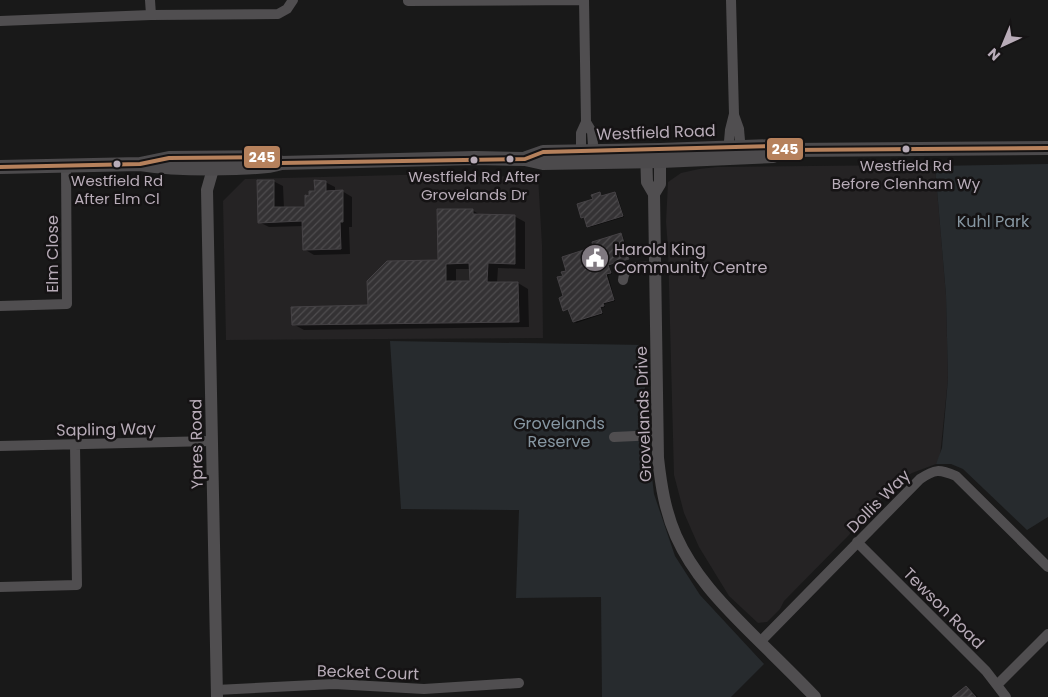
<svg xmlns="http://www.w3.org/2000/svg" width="1048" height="697" font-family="Poppins,sans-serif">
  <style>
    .built { fill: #252324 }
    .green { fill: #272b2e }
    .shadow { fill: #0007; fill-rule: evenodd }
    .building { fill: url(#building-hatch); stroke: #454245; fill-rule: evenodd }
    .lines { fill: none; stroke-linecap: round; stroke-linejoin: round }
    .minor { stroke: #504e50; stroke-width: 10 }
    .tertiary { stroke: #504e50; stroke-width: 12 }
    .secondary { stroke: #4c4a4c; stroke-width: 14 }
    .bus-1-casing { stroke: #151314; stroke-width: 8 }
    .bus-1 { stroke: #b6815c; stroke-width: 4 }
    .bus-dot { fill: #b8acb8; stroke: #151314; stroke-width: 2 }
    .labels { text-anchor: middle; stroke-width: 5; stroke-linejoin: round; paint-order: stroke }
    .bus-label { font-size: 15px; fill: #b8acb8; stroke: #151314 }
    .street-label { font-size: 16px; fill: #b8acb8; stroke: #151314 }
    .park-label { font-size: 16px; fill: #8696a1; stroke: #151314 }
    .poi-label { font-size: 16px; fill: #b8acb8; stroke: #151314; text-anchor: start }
    .line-badge { stroke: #151314; stroke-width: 2 }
    .badge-label { font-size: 14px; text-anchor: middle; font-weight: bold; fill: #fff }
  </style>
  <defs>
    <pattern id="building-hatch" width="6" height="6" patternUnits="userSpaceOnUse" patternTransform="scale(1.25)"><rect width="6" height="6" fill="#343234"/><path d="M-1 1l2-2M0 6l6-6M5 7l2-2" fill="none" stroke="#4f4d4f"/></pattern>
  </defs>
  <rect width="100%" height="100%" fill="#191919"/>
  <path class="built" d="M911 165 935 166 946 295 948 379 940 456 936 464 912 473 903 478 864 516 849 535 784 601 780 609 767 622 758 623 729 596 699 547 684 513 674 475 668 248 666 222 668 182 681 173 699 169 717 167Z
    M438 174 450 177 538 176 542 245 543 338 226 340 223 201 245 179Z"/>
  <path class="green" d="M1048 164V517L1027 530 963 469 951 464H936L942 448 948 379 946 295 935 166Z
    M390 341 645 345V418L654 494 675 556 700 595 764 664 731 697H602L601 597 516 598 519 510 401 509Z"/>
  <path class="shadow" d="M273 181 283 186 284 208H306L310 197 325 182 335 187V192L342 191 352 197V227H349L350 254 314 255 304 249V226L269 227 259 222Z
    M615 193 617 195 624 217 591 227 588 226 586 218 582 217 594 200 600 194 603 197Z
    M472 210 482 216H514L525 222V269L498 268 497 283H518L528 289 529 327 304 330 293 324 369 307 440 261ZM456 269H470L472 283H456Z
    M621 234 623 236 630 259 609 266 612 274 608 275 615 301 604 304 605 307 601 308 603 314 576 323 574 321 570 310H564V277L567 271 595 248Z
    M966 687 973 692 978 697H954Z"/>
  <path class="building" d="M257 180H274V207H305V195L309 196V191H315L314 180 326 181V191L343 190V222H340L341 249 303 250 302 221 258 223Z
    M600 192 601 196 615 192 623 216 587 227 584 217 581 218 577 204 593 199 591 195Z
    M437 209H473V214L515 215V264L488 263 487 282H518L519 322 292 325 291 307 368 305 367 281 387 261 438 260ZM469 263 470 281H446V264Z
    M621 233 629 259 608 265 611 273 606 274 614 300 603 303 604 306 600 307 602 313 573 322 568 309 563 311 559 298 563 296 557 277 563 276 561 272 566 271 562 257 593 247 592 242Z
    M966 686 976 697H952Z"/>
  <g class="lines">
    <path class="minor" d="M150 0 151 15 278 14 287 9 293 0
      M408 1 584 0
      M0 21 151 15
      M734 115 739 129 741 152
      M586 122 592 132 594 157
      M728 153 730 130 734 114 731 0
      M581 158V133L586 122 584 0
      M623 280C624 263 642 267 655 267
      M0 306 67 304 66 166
      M614 437 657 435
      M0 446 212 441
      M857 542 986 671 1006 697
      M0 587 77 585 75 445
      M760 642 920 479C935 469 939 469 956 476L1048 567
      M997 685 1048 634
      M216 690 334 684 424 689 519 683"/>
    <path class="tertiary" d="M646 151 647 182 654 194 658 458C661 485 665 511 676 536 693 574 721 603 750 632 772 654 794 675 815 697
      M213 161V169L207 190 217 697
      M654 194 660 184V153"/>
    <path class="secondary" d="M526 158 543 152 660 150 774 146 789 150 1048 148
      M140 164C172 169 203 169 236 168 251 167 266 168 281 163L475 158 525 159 543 163 661 161 773 156 789 150
      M0 167 140 164 169 158 270 157 281 163"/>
    <defs>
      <path id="bus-1" d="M0 167 140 164 169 158 270 157 281 163 525 159 543 152 774 146 789 150 1048 148"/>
    </defs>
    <use href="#bus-1" class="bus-1-casing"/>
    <use href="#bus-1" class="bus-1"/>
  </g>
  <defs>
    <symbol id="civic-disc" viewBox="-11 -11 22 22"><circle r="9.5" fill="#807980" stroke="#151314"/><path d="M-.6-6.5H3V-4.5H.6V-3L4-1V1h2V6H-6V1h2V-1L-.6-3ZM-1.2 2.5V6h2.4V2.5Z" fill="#fff"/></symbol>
  </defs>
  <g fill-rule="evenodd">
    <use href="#civic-disc" x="579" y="242" width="32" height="32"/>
  </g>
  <g class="bus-dot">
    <circle cx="906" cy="149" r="4.5"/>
    <circle cx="510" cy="159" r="4.5"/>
    <circle cx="474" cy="160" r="4.5"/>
    <circle cx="117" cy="164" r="4.5"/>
  </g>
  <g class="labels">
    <g class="bus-label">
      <text x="906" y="171">Westfield Rd<tspan x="906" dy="18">Before Clenham Wy</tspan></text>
      <text x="474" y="182">Westfield Rd After<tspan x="474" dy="18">Grovelands Dr</tspan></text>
      <text x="117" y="186">Westfield Rd<tspan x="117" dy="18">After Elm Cl</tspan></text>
    </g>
    <g class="street-label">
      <text transform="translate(656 132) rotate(-2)" y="6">Westfield Road</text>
      <text transform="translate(52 254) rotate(-90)" y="6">Elm Close</text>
      <text transform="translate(643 414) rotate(-92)" y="6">Grovelands Drive</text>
      <text transform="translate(106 429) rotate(-1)" y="6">Sapling Way</text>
      <text transform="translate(196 444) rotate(-91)" y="6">Ypres Road</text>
      <text transform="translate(878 501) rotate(-45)" y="6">Dollis Way</text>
      <text transform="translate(944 608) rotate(45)" y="6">Tewson Road</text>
      <text transform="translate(368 672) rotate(2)" y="6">Becket Court</text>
    </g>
    <g class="park-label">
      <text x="993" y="227">Kuhl Park</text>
      <text x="559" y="429">Grovelands<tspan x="559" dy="18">Reserve</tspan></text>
    </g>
    <g class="poi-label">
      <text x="614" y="255">Harold King<tspan x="614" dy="18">Community Centre</tspan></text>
    </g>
  </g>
  <g class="line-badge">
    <rect x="766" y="137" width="38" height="24" rx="5" fill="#b6815c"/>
    <rect x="243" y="145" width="38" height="24" rx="5" fill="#b6815c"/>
  </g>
  <g class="badge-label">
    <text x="785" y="154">245</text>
    <text x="262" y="162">245</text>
  </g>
  <g transform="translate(1003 45) rotate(224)" stroke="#151314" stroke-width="4" paint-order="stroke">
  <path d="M0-4L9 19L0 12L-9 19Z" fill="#b8acb8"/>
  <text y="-8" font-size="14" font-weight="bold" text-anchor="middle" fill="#b8acb8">N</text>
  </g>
</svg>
